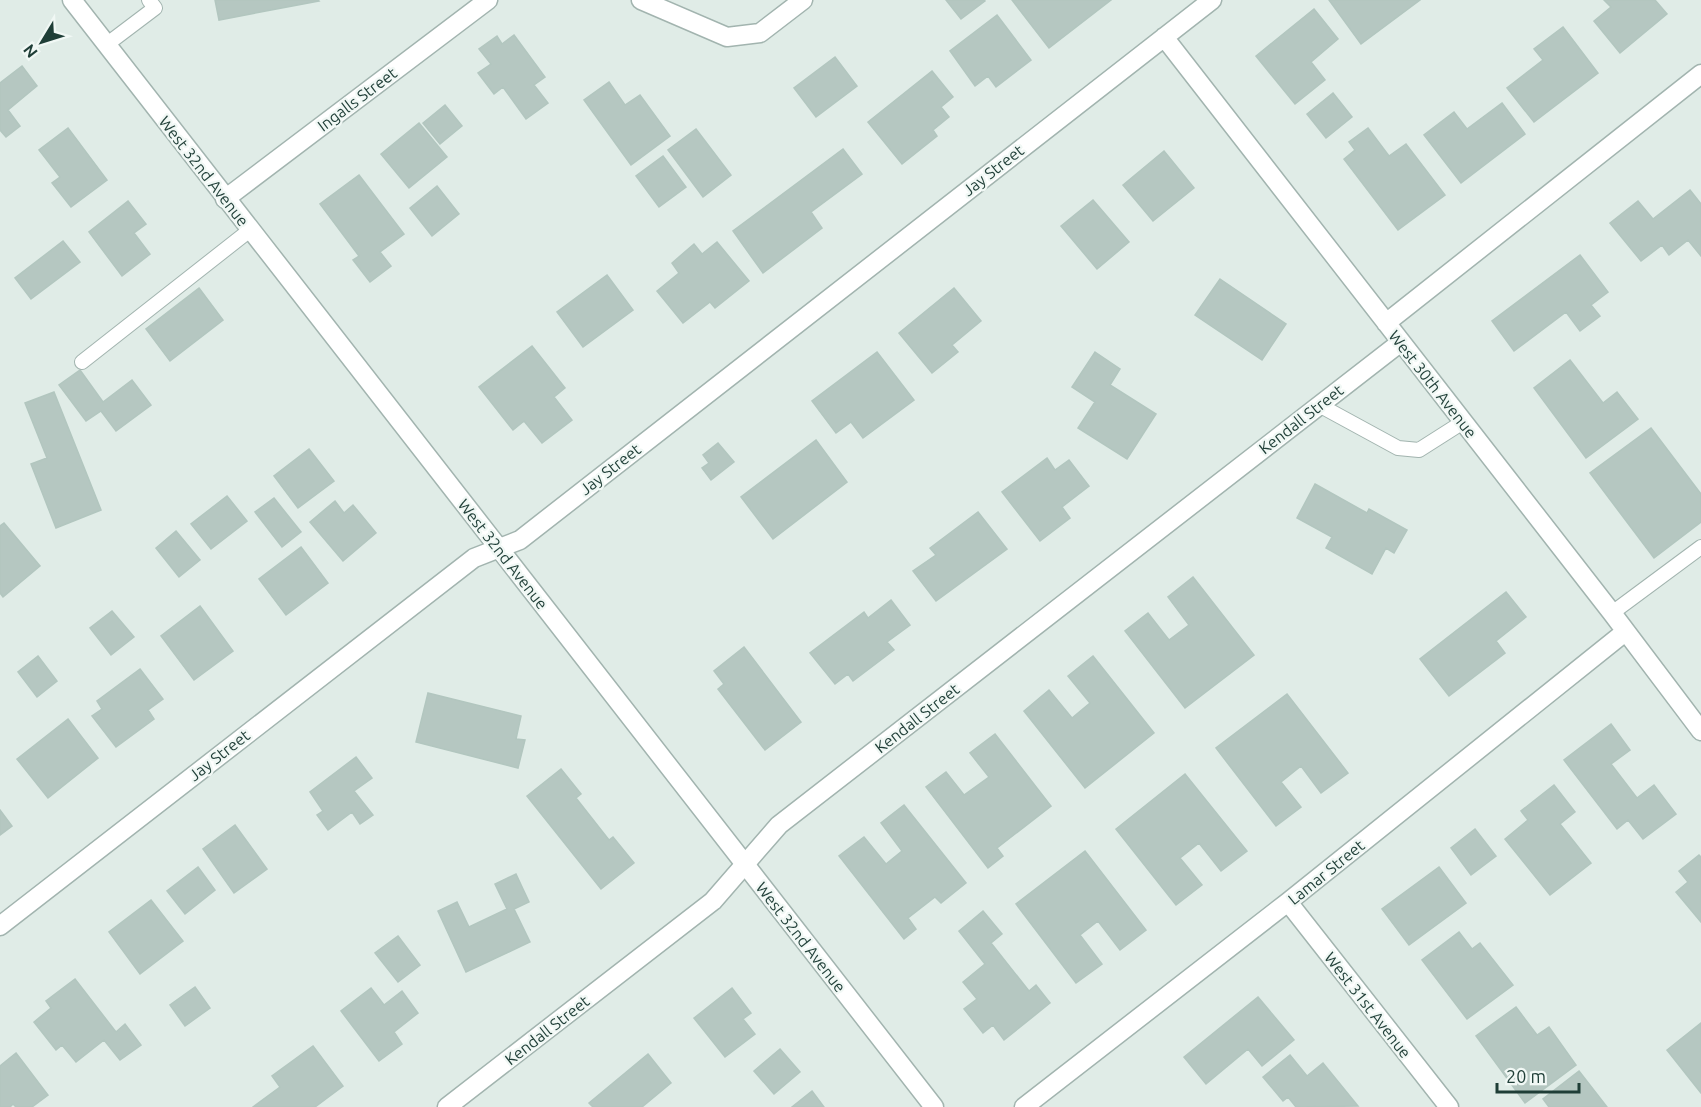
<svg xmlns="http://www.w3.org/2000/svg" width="1701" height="1107" font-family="Ubuntu,sans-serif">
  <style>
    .building { fill: #b5c7c1; stroke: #b2c6bf; stroke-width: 1.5 }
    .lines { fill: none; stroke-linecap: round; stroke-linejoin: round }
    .service-casing { stroke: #a2b4af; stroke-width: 16 }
    .minor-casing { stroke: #a2b4af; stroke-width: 21 }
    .tertiary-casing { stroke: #a2b4af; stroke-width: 21 }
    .service { stroke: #fff; stroke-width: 14 }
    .minor { stroke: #fff; stroke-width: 18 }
    .tertiary { stroke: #fff; stroke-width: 18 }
    .labels { text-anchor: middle; stroke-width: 4.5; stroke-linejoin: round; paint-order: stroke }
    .street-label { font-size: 16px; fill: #1f3e37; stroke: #f1f8f5 }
  </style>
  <rect width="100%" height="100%" fill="#e0ece7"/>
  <path class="building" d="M215 0H318L319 1 219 20Z
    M946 0H984L985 1 961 19Z
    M1012 0H1111L1049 48Z
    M1329 0H1420L1361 44Z
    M1604 0H1655L1667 14 1620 53 1594 21 1611 7Z
    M1314 9 1338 39 1311 62 1325 80 1295 104 1256 56Z
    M997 15 1031 60 996 87 988 76 975 86 950 51Z
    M1563 27 1598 73 1534 122 1507 88 1543 60 1534 49Z
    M514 35 545 77 534 85 548 103 526 119 503 87 494 94 478 73 491 64 479 49 497 36 502 44Z
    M835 57 857 86 816 117 794 88Z
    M22 66 37 86 8 110 20 126 6 137 0 130V83Z
    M932 71 953 97 941 107 949 117 933 130 937 136 902 164 868 122Z
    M609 82 625 105 640 95 670 136 631 165 584 100Z
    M1333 93 1352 117 1326 138 1307 114Z
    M1502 103 1525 134 1461 183 1424 135 1454 112 1467 129Z
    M445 105 462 126 440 144 423 123Z
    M419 123 447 157 409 188 381 154Z
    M68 128 107 180 71 207 52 183 60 177 39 150Z
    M1368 128 1389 156 1406 144 1445 195 1398 230 1344 159 1355 150 1349 142Z
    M696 129 731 175 703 197 668 150Z
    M843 149 862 174 811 212 822 228 763 273 733 231Z
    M1164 151 1194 188 1153 221 1123 185Z
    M663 156 686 187 659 207 636 176Z
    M359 175 404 234 380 252 391 266 370 282 353 260 359 256 320 204Z
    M437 186 459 214 432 236 410 208Z
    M1690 190 1701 204V256L1688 240 1669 255 1662 245 1641 261 1610 223 1638 201 1653 219Z
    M1093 200 1129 242 1097 269 1061 226Z
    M128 201 146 224 134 233 150 254 122 276 89 232Z
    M63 241 80 262 31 299 15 278Z
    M717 242 749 281 715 308 710 302 683 323 657 291 679 273 672 263 694 244 702 254Z
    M1580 255 1608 292 1591 305 1600 316 1580 331 1566 312 1514 351 1492 321Z
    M607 275 633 310 583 347 557 312Z
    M1220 279 1286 324 1262 360 1195 315Z
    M199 288 223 320 170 361 146 329Z
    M954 288 981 321 952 345 958 352 932 373 899 333Z
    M532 346 565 388 554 397 572 420 542 443 524 421 513 430 479 387Z
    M877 352 914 400 863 438 851 422 836 433 812 401Z
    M1095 352 1120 369 1110 385 1156 414 1127 459 1078 428 1095 402 1072 387Z
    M1570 360 1603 403 1617 392 1638 419 1586 458 1534 388Z
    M80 370 103 402 132 380 151 405 116 431 101 411 86 421 59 385Z
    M54 392 101 510 56 528 31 464 47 458 25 403Z
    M1651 428 1701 494V522L1654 558 1590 473Z
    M816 440 847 482 773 539 741 497Z
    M718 443 734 462 711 480 702 468 709 463 703 455Z
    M309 449 334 481 298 508 274 476Z
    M1047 458 1055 470 1069 460 1089 486 1062 507 1070 518 1040 541 1002 492Z
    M1315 484 1367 513 1369 509 1407 530 1394 553 1386 548 1372 574 1326 548 1332 537 1297 518Z
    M227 496 247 521 211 549 191 524Z
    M274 498 301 532 282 547 255 512Z
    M335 501 344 513 353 505 376 533 343 561 310 522Z
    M978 512 1007 549 936 601 913 571 936 555 930 548Z
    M4 523 40 566 3 597 0 593V526Z
    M176 531 200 560 179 577 156 548Z
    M301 547 328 583 286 615 259 579Z
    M1193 577 1254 655 1185 708 1125 631 1148 613 1169 640 1189 625 1168 597Z
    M1506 592 1526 617 1496 641 1505 653 1449 696 1420 659Z
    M891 600 910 625 887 642 894 650 853 681 848 674 835 684 810 653 864 612 868 618Z
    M200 606 233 651 194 680 161 636Z
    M112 611 134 637 111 655 90 628Z
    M744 647 801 722 765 750 718 689 724 684 714 671Z
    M38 656 57 681 37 697 18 672Z
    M1093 656 1154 733 1085 788 1024 711 1049 690 1072 718 1090 703 1068 676Z
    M140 669 163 699 148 710 154 719 116 747 92 716 102 709 97 701Z
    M428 693 521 716 516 739 525 740 518 768 416 742Z
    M1287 694 1348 773 1321 793 1301 766 1281 782 1301 807 1276 826 1216 748Z
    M68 719 98 758 48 798 17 759Z
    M1611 724 1630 750 1611 764 1637 798 1654 785 1676 814 1643 839 1628 820 1617 829 1564 760Z
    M995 734 1051 806 997 848 1003 856 988 868 926 787 946 772 964 795 989 777 970 753Z
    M356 757 372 778 354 791 373 815 360 824 352 812 328 830 317 815 323 811 310 792Z
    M561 769 581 794 576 798 609 840 613 837 634 863 601 889 527 796Z
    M1185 774 1247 851 1221 871 1199 843 1180 858 1202 885 1176 905 1116 829Z
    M1554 785 1575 812 1560 824 1591 863 1550 895 1505 839 1528 820 1521 811Z
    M904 805 966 883 941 903 935 897 908 918 916 929 904 939 839 856 864 837 886 864 902 851 881 823Z
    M0 810 12 826 0 835Z
    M235 825 267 869 234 893 203 849Z
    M1475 829 1496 856 1471 875 1451 848Z
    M1085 851 1146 930 1120 950 1098 921 1080 935 1102 964 1076 983 1016 904Z
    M1699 855 1701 857V922L1676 892 1688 882 1679 871Z
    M198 867 215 890 185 914 167 891Z
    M1439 867 1466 903 1409 945 1382 909Z
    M516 874 529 902 514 909 530 942 466 972 438 911 457 902 469 927 507 909 495 884Z
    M151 900 183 941 140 974 109 932Z
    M983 911 1002 934 991 943 1029 991 1036 985 1050 1003 1004 1040 993 1025 983 1033 964 1009 977 999 963 982 985 964 959 931Z
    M1459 932 1472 949 1480 943 1513 985 1467 1019 1422 960Z
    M398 936 420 965 398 982 375 953Z
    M75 979 116 1032 125 1024 141 1045 120 1060 104 1040 76 1062 62 1045 56 1050 34 1022 51 1008 46 1001Z
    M195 987 210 1008 185 1026 170 1005Z
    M371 988 384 1005 402 991 418 1013 394 1032 402 1044 379 1061 341 1011Z
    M732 988 751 1013 743 1019 755 1034 725 1057 694 1018Z
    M1258 997 1294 1040 1262 1066 1248 1049 1206 1084 1184 1057Z
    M1516 1007 1537 1035 1549 1027 1576 1065 1525 1103 1476 1036Z
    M1701 1023V1093L1667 1050Z
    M313 1046 343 1086 315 1107H253L280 1087 272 1076Z
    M780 1049 800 1072 774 1094 754 1071Z
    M16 1053 48 1095 32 1107H16L13 1104 10 1107H0V1066Z
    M648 1054 671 1083 642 1107H593L589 1103Z
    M1290 1055 1307 1076 1323 1063 1358 1106 1296 1107 1288 1097 1283 1101 1263 1077Z
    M1579 1071 1607 1107H1549L1543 1099Z
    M812 1091 824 1107H792Z"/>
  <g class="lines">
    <defs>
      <path id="service" d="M106 45 155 8 149 0
        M82 362 250 230
        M1319 405 1398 448 1419 450 1463 422
        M1612 613 1701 547"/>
      <path id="minor" d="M641 0 727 37 760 33 803 0
        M1164 37 1612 613 1701 731
        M225 199 488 0
        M1386 323 1701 74
        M1288 902 1449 1107
        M0 926 474 558 520 540 1212 0
        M447 1107 713 901 779 825 1401 342
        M1024 1107 1288 902 1625 632"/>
      <path id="tertiary" d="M72 0 934 1107"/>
    </defs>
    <use href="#service" class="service-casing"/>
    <use href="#minor" class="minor-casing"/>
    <use href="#tertiary" class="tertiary-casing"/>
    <use href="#service" class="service"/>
    <use href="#minor" class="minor"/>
    <use href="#tertiary" class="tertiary"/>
  </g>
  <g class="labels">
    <g class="street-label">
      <text transform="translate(357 99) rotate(-37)" y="6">Ingalls Street</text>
      <text transform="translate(993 170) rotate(-38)" y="6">Jay Street</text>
      <text transform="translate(204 171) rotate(52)" y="6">West 32nd Avenue</text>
      <text transform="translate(1433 384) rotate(52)" y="6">West 30th Avenue</text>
      <text transform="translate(1301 419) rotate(-38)" y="6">Kendall Street</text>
      <text transform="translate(610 469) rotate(-38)" y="6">Jay Street</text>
      <text transform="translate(503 554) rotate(52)" y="6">West 32nd Avenue</text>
      <text transform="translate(917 718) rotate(-38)" y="6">Kendall Street</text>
      <text transform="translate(219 755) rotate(-38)" y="6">Jay Street</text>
      <text transform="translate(1326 872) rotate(-39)" y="6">Lamar Street</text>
      <text transform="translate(801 937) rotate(52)" y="6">West 32nd Avenue</text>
      <text transform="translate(1368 1005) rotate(52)" y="6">West 31st Avenue</text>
      <text transform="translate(547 1030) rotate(-38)" y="6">Kendall Street</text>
    </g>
  </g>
  <g transform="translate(42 42) rotate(232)" stroke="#f1f8f5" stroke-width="4.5" paint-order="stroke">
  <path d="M0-4.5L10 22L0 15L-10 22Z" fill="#1f3e37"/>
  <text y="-9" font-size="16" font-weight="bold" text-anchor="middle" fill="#1f3e37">N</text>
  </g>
  <path d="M1497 1083v9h82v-9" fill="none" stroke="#1f3e37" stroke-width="3"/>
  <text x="1506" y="1083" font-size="18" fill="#1f3e37" stroke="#f1f8f5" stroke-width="4.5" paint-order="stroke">20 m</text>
</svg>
